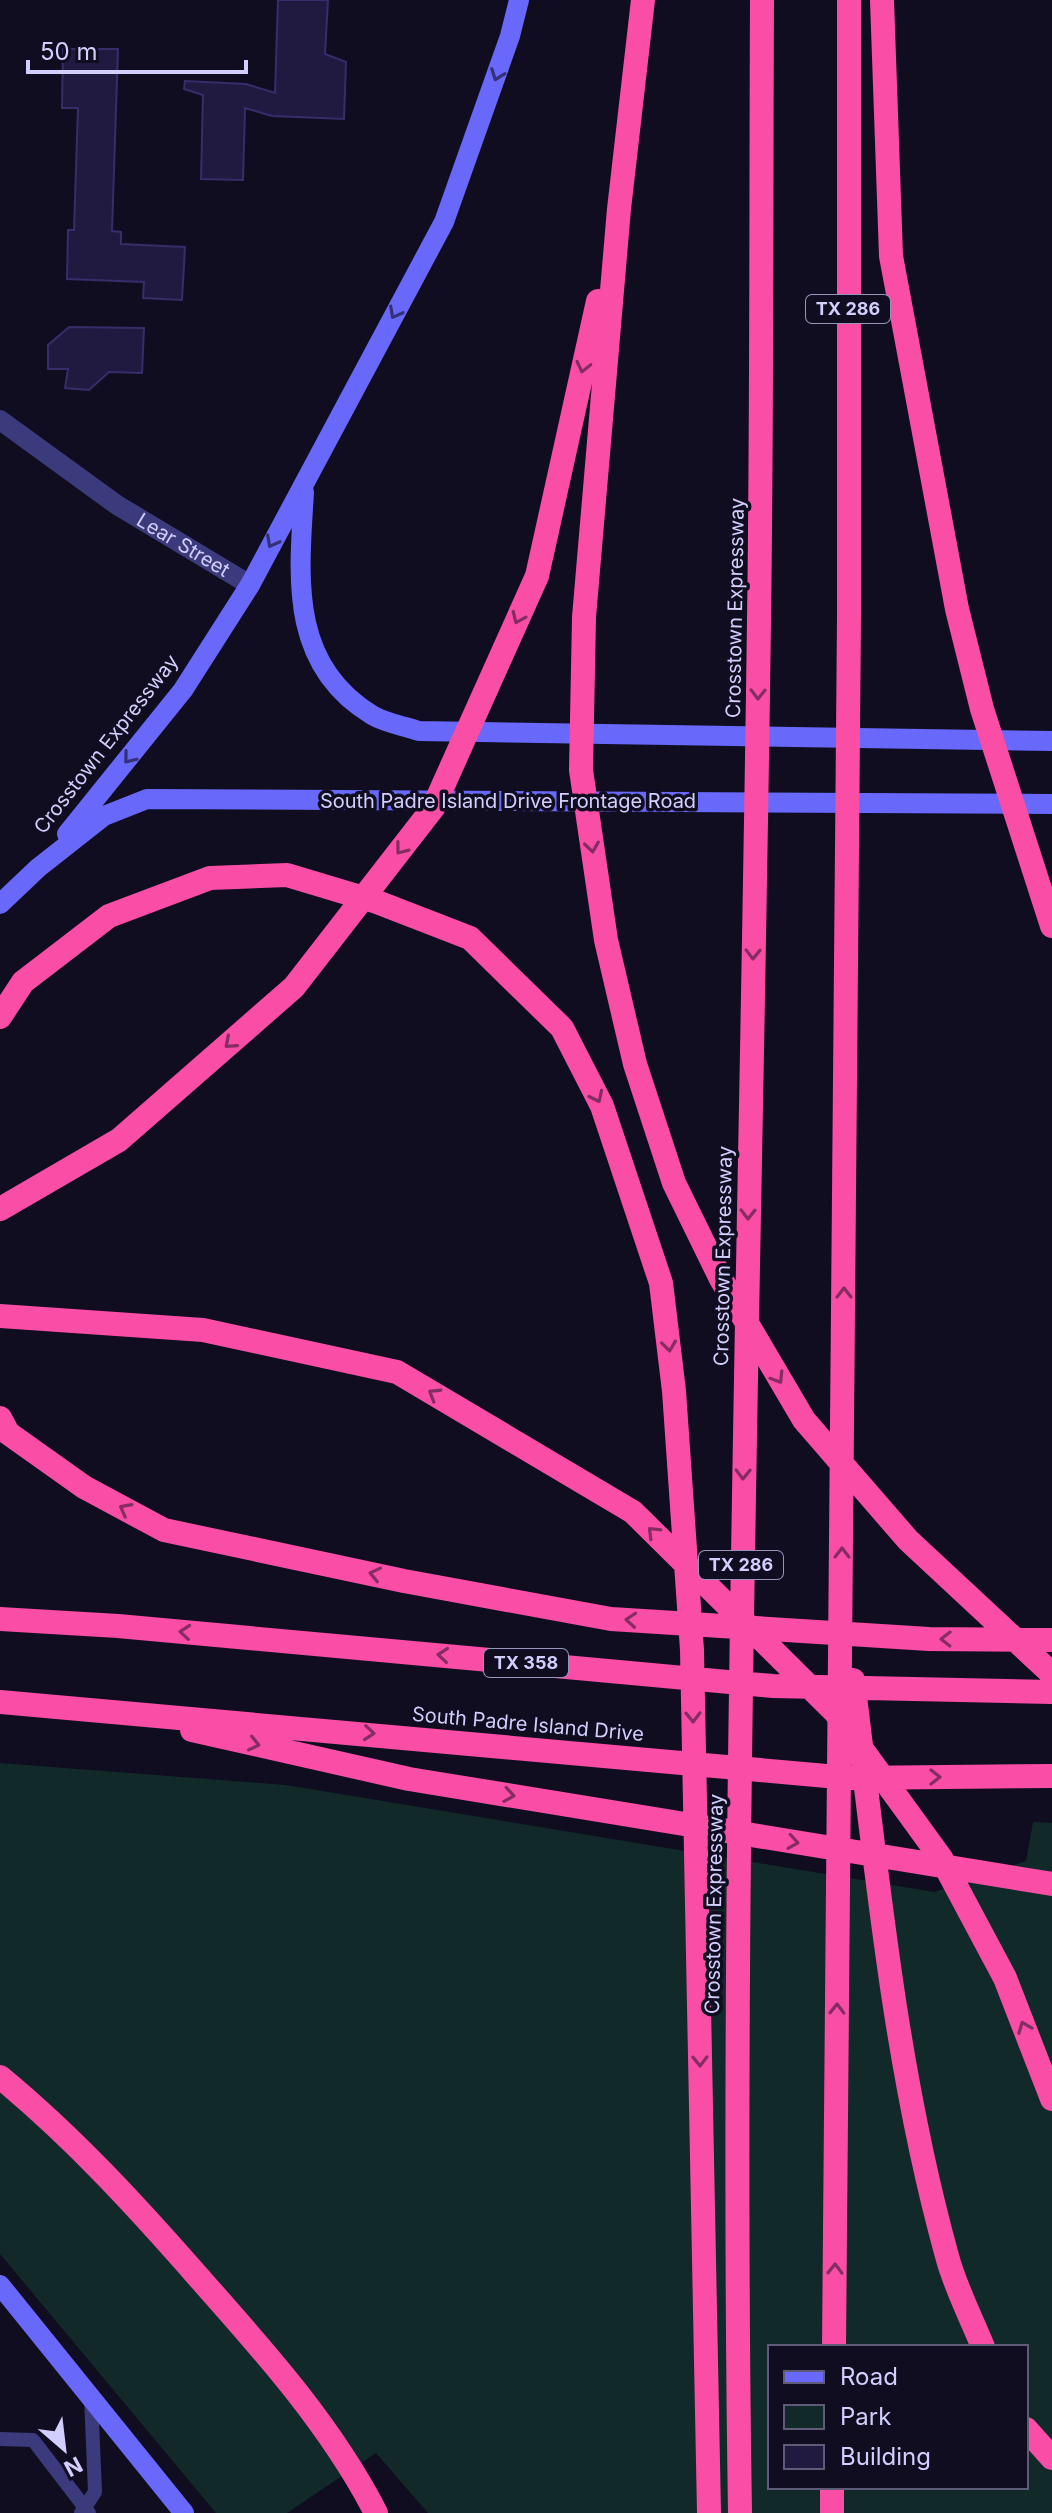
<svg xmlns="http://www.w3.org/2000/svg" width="1052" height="2513" font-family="Inter,sans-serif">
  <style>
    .green { fill: #112928; fill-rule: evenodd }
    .building { fill: #211a40; stroke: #372d6b; stroke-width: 2 }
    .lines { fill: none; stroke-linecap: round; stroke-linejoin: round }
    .service { stroke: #3a3a7d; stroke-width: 14 }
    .minor { stroke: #3a3a7d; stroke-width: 20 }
    .secondary { stroke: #6868fa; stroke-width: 20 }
    .motorway { stroke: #fa4da5; stroke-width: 24 }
    .oneway { stroke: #333177 }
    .oneway2 { stroke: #852d62 }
    .labels { text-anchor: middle; stroke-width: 7; stroke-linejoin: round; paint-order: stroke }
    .shield { fill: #100d20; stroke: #9894bb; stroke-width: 2 }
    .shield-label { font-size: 18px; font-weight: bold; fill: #d2cefd }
    .street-label { font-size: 20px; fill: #d2cefd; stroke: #100d20 }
  </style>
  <rect width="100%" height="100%" fill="#100d20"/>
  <path class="green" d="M0 1763 286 1785 934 1892 1026 1861 1033 1822 1052 1823V2513H428L376 2453 287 2513H216L0 2254ZM770 2347H1026V2487H770Z"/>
  <path class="building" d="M278 0H328L325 54 346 62 344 119 272 116 245 108 243 180 201 179 203 95 184 89 185 81 246 84 275 93Z
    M63 49H118L112 231 121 232V244L185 247 182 300 143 298 144 282 67 279 68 230H74L78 108H62Z
    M69 327 144 328 142 373 109 372 89 390 65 388 68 369H48V345Z"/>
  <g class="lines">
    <path class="service" d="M0 2439 33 2440 89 2513
      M81 2513 95 2492 91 2397"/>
    <path class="minor" id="s1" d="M0 420 117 505 250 585"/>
    <path class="secondary" d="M304 492C299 576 288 664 372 715 385 723 404 726 419 731L1052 741
      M67 834 183 690 250 585 444 222 510 36 519 0
      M0 904 38 868 104 816 147 799 1052 804
      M0 2285 184 2513"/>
    <path class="motorway" d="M643 0 619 209 584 617 581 770 606 940 635 1064 674 1183 721 1279 804 1420 908 1540 1052 1674
      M882 0 891 256 957 609 982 709 1052 926
      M0 1017 23 982 109 916 210 878 287 875 377 902 470 938 562 1028 602 1106 661 1283 674 1391 692 1650 709 2513
      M0 1209 119 1140 294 987 433 808 537 576 598 301
      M0 1316 203 1330 397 1372 633 1512 835 1712 941 1858 1005 1978 1052 2099
      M0 1418 8 1433 84 1487 164 1530 404 1581 611 1619 929 1639 1052 1640
      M0 1619 118 1626 773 1686 1052 1692
      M853 1680C877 1873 895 2069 947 2256 955 2287 971 2317 983 2347
      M0 1702 849 1778 1052 1776
      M192 1730 409 1779 1052 1884
      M0 2077C74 2138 138 2208 201 2280 265 2352 332 2427 376 2513
      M834 2347 849 617V0
      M1026 2429 1052 2458
      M740 2513C730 1881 751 1250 759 619 762 413 761 206 762 0
      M832 2513V2487"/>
  </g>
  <defs><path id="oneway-chevron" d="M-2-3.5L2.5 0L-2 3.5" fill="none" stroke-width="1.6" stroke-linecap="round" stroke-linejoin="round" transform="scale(2)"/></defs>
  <g class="oneway">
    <use href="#oneway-chevron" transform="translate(497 75) rotate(110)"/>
    <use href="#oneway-chevron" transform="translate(395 313) rotate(118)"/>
    <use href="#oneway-chevron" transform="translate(272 542) rotate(118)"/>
    <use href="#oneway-chevron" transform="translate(129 758) rotate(129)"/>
  </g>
  <g class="oneway2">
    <use href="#oneway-chevron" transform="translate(583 367) rotate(103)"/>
    <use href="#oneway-chevron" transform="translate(518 618) rotate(114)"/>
    <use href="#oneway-chevron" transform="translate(758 694) rotate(91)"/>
    <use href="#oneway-chevron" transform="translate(592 847) rotate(82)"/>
    <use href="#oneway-chevron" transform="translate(401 849) rotate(128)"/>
    <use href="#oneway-chevron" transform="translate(753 954) rotate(91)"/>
    <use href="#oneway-chevron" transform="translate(230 1043) rotate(139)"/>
    <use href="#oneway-chevron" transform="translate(597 1097) rotate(64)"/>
    <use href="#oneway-chevron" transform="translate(748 1214) rotate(91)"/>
    <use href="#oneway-chevron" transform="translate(844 1293) rotate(-90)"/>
    <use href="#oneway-chevron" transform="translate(669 1346) rotate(83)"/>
    <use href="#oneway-chevron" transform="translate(778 1378) rotate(58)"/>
    <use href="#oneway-chevron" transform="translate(434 1394) rotate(-149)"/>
    <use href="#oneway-chevron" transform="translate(743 1474) rotate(91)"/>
    <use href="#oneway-chevron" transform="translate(125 1509) rotate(-152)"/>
    <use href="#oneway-chevron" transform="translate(653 1532) rotate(-135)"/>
    <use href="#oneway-chevron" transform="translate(842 1553) rotate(-90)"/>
    <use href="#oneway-chevron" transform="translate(375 1574) rotate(-167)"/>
    <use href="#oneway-chevron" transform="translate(631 1620) rotate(-176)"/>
    <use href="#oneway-chevron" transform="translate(185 1632) rotate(-175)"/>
    <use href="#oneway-chevron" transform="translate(946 1639) rotate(-179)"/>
    <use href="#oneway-chevron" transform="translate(443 1655) rotate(-175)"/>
    <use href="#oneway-chevron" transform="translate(693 1717) rotate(89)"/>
    <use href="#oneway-chevron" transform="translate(369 1733) rotate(5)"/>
    <use href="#oneway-chevron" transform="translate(254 1744) rotate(13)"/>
    <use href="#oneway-chevron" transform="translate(935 1777)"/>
    <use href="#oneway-chevron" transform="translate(509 1795) rotate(9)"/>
    <use href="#oneway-chevron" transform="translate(793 1842) rotate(9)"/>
    <use href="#oneway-chevron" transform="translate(837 2009) rotate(-89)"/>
    <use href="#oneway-chevron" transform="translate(1024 2027) rotate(-111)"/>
    <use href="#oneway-chevron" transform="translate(700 2061) rotate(89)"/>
    <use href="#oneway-chevron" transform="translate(835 2269) rotate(-89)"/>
  </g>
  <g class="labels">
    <g class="shield">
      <rect x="806" y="295" width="84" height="28" rx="6"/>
      <rect x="699" y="1551" width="84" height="28" rx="6"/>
      <rect x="484" y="1649" width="84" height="28" rx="6"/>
    </g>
    <g class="shield-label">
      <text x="848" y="315">TX 286</text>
      <text x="741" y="1571">TX 286</text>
      <text x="526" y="1669">TX 358</text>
    </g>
    <g class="street-label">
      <text dy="7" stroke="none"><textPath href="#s1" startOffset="222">Lear Street</textPath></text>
      <text transform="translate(735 608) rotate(-89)" y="7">Crosstown Expressway</text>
      <text transform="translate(106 744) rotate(-52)" y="7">Crosstown Expressway</text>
      <text x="508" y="808">South Padre Island Drive Frontage Road</text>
      <text transform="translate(723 1256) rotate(-89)" y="7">Crosstown Expressway</text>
      <text transform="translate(528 1724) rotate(5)" y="7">South Padre Island Drive</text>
      <text transform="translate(714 1904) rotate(-89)" y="7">Crosstown Expressway</text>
    </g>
  </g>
  <rect x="768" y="2345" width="260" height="144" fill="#100d20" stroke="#5e5a78" stroke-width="2"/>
  <rect x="784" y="2371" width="40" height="12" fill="#6868fa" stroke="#5e5a78" stroke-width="2"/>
  <text x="840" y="2385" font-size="24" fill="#d2cefd">Road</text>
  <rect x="784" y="2405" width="40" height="24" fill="#112928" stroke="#5e5a78" stroke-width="2"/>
  <text x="840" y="2425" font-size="24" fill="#d2cefd">Park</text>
  <rect x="784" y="2445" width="40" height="24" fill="#211a40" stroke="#5e5a78" stroke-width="2"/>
  <text x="840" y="2465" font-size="24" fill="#d2cefd">Building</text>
  <g transform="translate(64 2449) rotate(152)" stroke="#100d20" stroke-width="6" paint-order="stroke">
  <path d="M0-6L14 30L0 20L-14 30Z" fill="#d2cefd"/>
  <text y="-12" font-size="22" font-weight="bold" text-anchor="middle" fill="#d2cefd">N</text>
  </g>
  <path d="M28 60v12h218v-12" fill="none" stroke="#d2cefd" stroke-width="4"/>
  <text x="40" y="60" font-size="24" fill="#d2cefd" stroke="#100d20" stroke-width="6" paint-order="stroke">50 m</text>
</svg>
